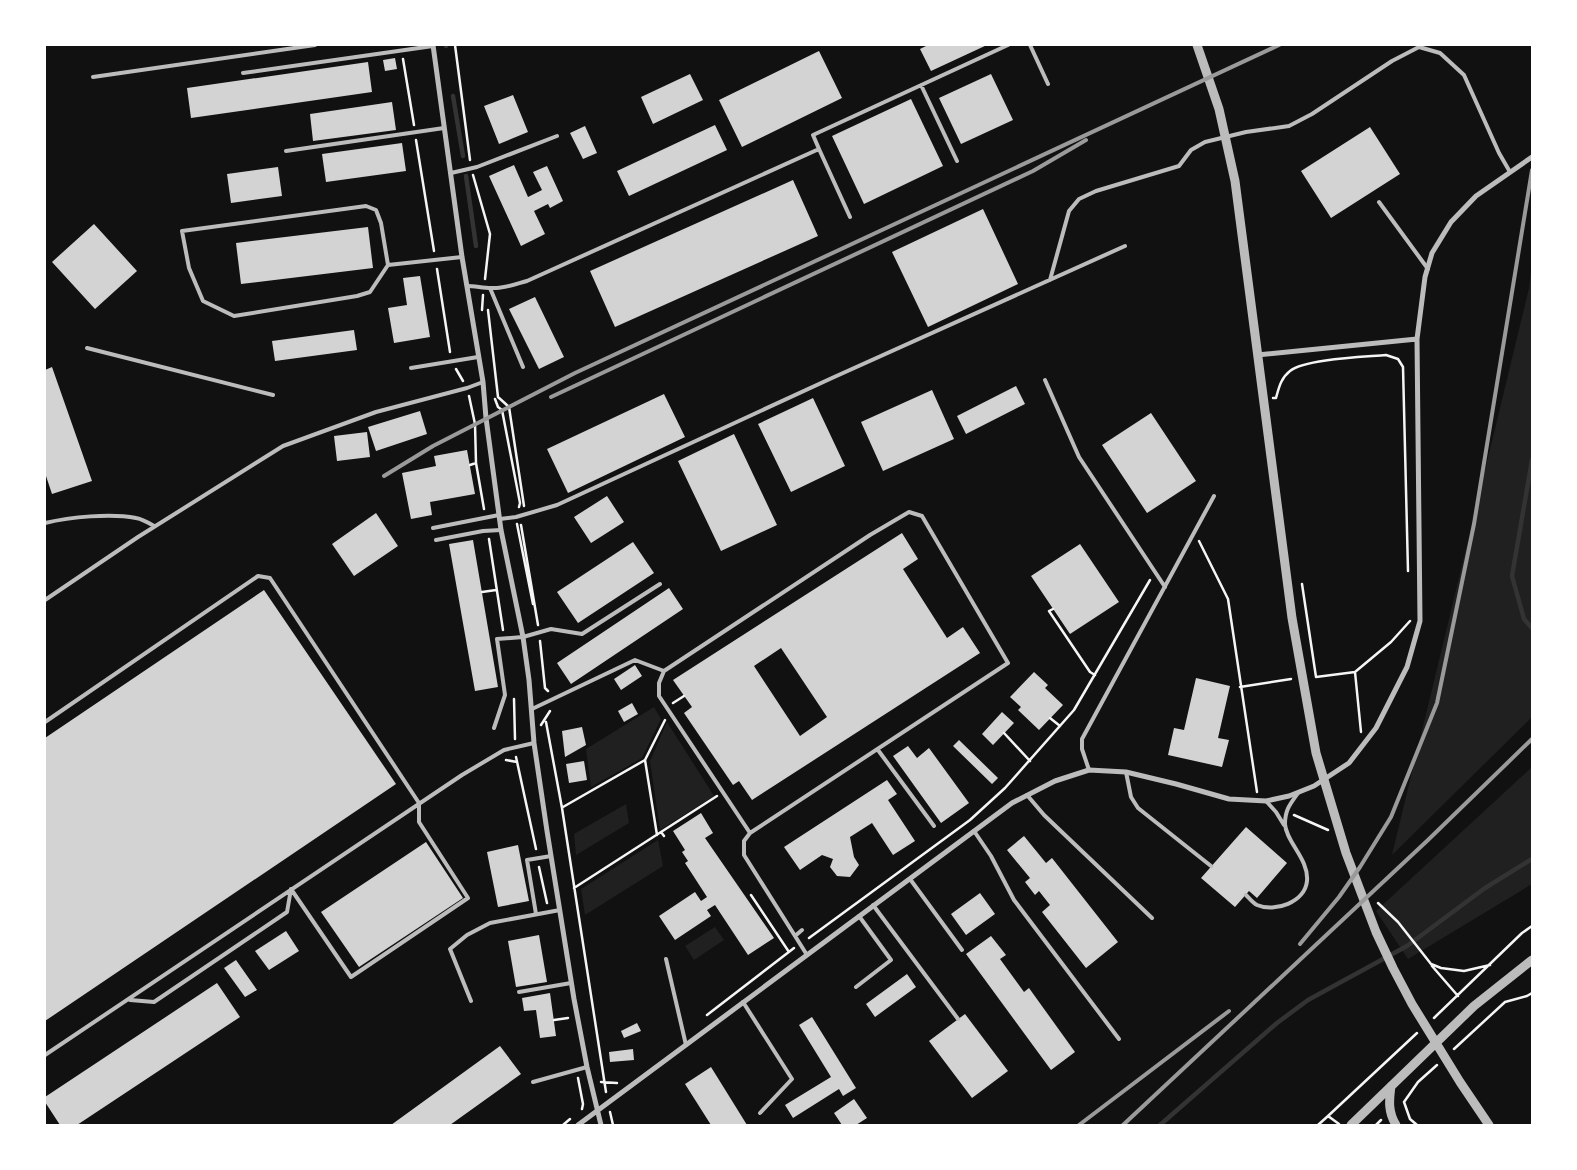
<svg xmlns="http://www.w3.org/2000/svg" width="1577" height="1170" font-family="Inter,sans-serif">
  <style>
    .green { fill: #202020 }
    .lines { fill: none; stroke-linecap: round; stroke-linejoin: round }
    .stream { stroke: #333; stroke-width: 4.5 }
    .building { fill: #d3d3d3; fill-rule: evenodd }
    .path { stroke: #f5f5f5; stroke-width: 2.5 }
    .service { stroke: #bcbcbc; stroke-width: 4 }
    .minor { stroke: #bcbcbc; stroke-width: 5 }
    .tertiary { stroke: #bcbcbc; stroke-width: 9 }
    .rail { stroke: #9a9a9a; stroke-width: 4 }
  </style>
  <rect width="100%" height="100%" fill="#111"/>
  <path class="green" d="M1532 263V717L1392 855 1529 288Z
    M654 707 661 719 642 758 591 787 586 749Z
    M667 722 714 796 660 830 650 761Z
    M1532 767V884L1408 959 1376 911Z
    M626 804 629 823 576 855 574 834Z
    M658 840 663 866 585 915 581 889Z
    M715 927 724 940 694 960 685 946Z"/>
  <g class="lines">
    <path class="stream" d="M446 45V46
      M453 96 463 156
      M466 176 476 246
      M1532 460 1512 576 1524 619 1532 628
      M1160 1125 1277 1023 1308 1000 1407 946 1485 888 1532 859"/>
  </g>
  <path class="building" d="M928 45H987L931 71 920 49Z
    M819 51 842 98 742 147 719 100Z
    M395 58 397 69 385 71 383 60Z
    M368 62 372 92 191 118 187 88Z
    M690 74 703 100 653 124 641 97Z
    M991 74 1013 120 961 144 939 98Z
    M513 95 528 132 499 144 484 106Z
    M911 99 943 166 864 204 832 136Z
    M392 102 396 130 313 141 310 114Z
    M715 125 727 150 629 196 617 171Z
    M585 126 597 153 583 159 570 133Z
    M1370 127 1400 174 1331 218 1301 171Z
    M402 143 406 171 326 182 322 154Z
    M514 165 528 197 542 190 533 172 547 166 563 201 550 208 548 204 534 211 545 234 521 246 489 176Z
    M278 167 282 196 231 203 227 174Z
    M793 180 818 236 615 327 590 271Z
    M983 209 1018 284 928 327 892 252Z
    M94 224 137 271 95 309 52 262Z
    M368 227 373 268 241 284 236 243Z
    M420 276 430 337 394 343 388 308 407 305 403 278Z
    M535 297 564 357 539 369 509 309Z
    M354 330 357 350 275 361 272 341Z
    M52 367 92 481 52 494 45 473V370Z
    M1016 386 1025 404 966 434 957 416Z
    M932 390 954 439 883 471 861 422Z
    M664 394 685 437 568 493 547 449Z
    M813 398 845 466 791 492 758 424Z
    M420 411 427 434 376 451 368 427Z
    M1151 413 1196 481 1147 513 1102 445Z
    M367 432 370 457 337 461 334 436Z
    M734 434 777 525 721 551 678 461Z
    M467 450 475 494 430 502 432 515 411 519 402 473 436 466 434 456Z
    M607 496 624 522 591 543 574 517Z
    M376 513 398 546 354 576 332 544Z
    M902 533 918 559 903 569 947 638 963 627 980 653 752 800 739 781 733 785 684 713 692 707 673 680ZM781 648 827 717 800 736 754 666Z
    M473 540 498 687 475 691 449 544Z
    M633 542 654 573 578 623 557 592Z
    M1080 544 1119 602 1070 634 1031 576Z
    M669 588 683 609 571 684 557 663Z
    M264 590 396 784 45 1021V738Z
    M635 665 642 676 621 690 614 679Z
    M1034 672 1048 685 1045 688 1063 705 1039 730 1018 710 1021 707 1010 697Z
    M1196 678 1230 686 1218 738 1229 740 1222 767 1168 755 1174 728 1184 730Z
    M632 703 638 714 624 722 618 711Z
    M1002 712 1014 723 993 745 982 734Z
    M582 727 586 745 565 757 562 731Z
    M959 740 998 778 992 784 953 746Z
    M908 746 917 758 929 748 969 803 941 823 893 756Z
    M584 761 587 780 569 783 566 764Z
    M887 780 897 794 888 800 915 841 893 855 872 823 850 837 854 857 859 865 850 877 837 876 830 867 833 859 822 855 800 870 784 847Z
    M701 813 713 833 705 838 774 938 748 955 715 905 707 910 711 916 675 940 659 916 695 892 701 901 707 897 685 863 688 861 682 852 685 850 673 831Z
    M1246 827 1287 863 1257 898 1249 891 1235 907 1201 878Z
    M1024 836 1046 863 1052 858 1118 942 1086 968 1042 912 1050 905 1039 891 1035 895 1025 882 1030 878 1007 850Z
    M426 842 463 898 359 967 321 912Z
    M518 845 529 901 498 907 487 852Z
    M980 893 995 914 966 935 951 914Z
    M286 931 299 951 269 970 255 951Z
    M539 935 547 982 516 987 508 941Z
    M991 936 1006 955 1000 959 1024 992 1029 988 1075 1052 1051 1070 966 954Z
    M236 960 257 990 245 997 224 968Z
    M907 974 916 987 875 1017 866 1004Z
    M217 983 240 1017 77 1125H60L45 1102V1097Z
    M550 993 556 1036 540 1038 536 1010 524 1011 522 998Z
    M965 1014 1008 1071 972 1098 929 1041Z
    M812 1017 856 1088 843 1096 839 1089 793 1118 785 1105 831 1077 799 1025Z
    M637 1023 641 1031 624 1038 621 1031Z
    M500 1046 521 1074 450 1125H391Z
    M633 1049 634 1060 610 1062 609 1052Z
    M711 1067 747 1125H711L685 1084Z
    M854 1099 867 1118 856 1125H842L834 1113Z"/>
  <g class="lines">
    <path class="path" d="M455 45 470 160
      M403 59 414 125
      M416 140 434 251
      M473 175 490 234 485 279
      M437 269 450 352
      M482 310 483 295
      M488 310 498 397 509 407 524 506
      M456 369 463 381
      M469 396 475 424 476 463 484 509
      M1273 398H1276C1279 387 1281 378 1290 371 1305 359 1365 357 1386 355L1398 359 1403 367 1408 571
      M495 399 498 407 502 410 520 503 519 507
      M470 465 476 463
      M517 524 533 604
      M521 525 538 625
      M489 539 503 630
      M1199 541 1228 599 1257 792
      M1302 584 1316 677 1355 672 1391 642 1410 621
      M482 592 496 590
      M1053 609 1049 611 1090 672 1095 675
      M540 641 545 688 548 691
      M1355 672 1361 732
      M1240 687 1291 679
      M514 699 515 739
      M673 703 684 696
      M1050 718 1060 726
      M546 722 562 808 606 1092
      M541 725 550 711
      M1004 733 1030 761
      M516 757 536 849
      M506 760 517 762
      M645 760 657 835
      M563 807 645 760 665 720
      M1294 815 1328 830
      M664 836 661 832 717 796
      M539 867 547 903
      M574 888 661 832
      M751 895 789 952
      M1378 903 1398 922 1431 964 1441 968 1464 971 1490 965
      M809 938 970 820 1005 788 1074 710 1150 580
      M1432 966 1458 996
      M707 1015 794 948
      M1434 1018 1522 933 1532 926
      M554 1020 568 1018
      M1454 1049 1505 1002 1527 996 1532 993
      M578 1078 583 1104 582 1109
      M601 1082 617 1083
      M610 1112 613 1125
      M1339 1124 1328 1116 1417 1033
      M563 1125 570 1119
      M1318 1125 1328 1116
      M1376 1125 1381 1120
      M1417 1125 1410 1119 1404 1102 1418 1082 1437 1065"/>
    <path class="service" d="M1030 45 1048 84
      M243 73 433 46
      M93 77 315 45
      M921 85 957 161
      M819 149 813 135 1008 45
      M286 151 444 128
      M451 173 477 167 557 136
      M1379 202 1428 269
      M388 265 370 292 357 296 234 316 203 301 189 268 182 231 366 206 376 210 381 223 388 265 462 257
      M1050 280 1069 211 1079 199 1096 191 1179 166 1191 150 1205 142 1246 132 1289 126 1312 114 1392 61 1419 47 1440 53 1464 75 1499 153 1510 172
      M467 286C475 286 483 288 491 288 503 289 516 284 527 281L819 149 850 217
      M490 288 523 367
      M87 348 273 395
      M411 368 478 357
      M1045 380 1079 457 1165 587
      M500 519 516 517 557 505 832 378 1125 246
      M45 523C70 517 111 513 136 518 142 519 149 523 154 526
      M433 528 499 515
      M436 540 483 531 501 530
      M45 600 138 537 283 446 376 412 467 388 483 382
      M532 709 635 660 664 671
      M45 722 258 576 270 578 419 803V822L468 898 351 977 291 889
      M494 728 505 695 497 639 523 637 551 629 582 634 660 584
      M878 750 934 826
      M1089 770 1082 749V739L1214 496
      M1126 772 1131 797 1138 808 1211 866
      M1027 795 1044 815 1152 918
      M1266 801 1276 812 1284 825
      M974 831 991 856 1014 900 1119 1039
      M750 833 659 696V683L664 671 870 535 909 512 922 516 1008 663 750 833 744 841V855L807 955
      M910 879 962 950
      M1246 895C1249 898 1253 903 1257 905 1275 913 1305 902 1307 881 1309 859 1286 842 1285 824 1285 810 1290 804 1298 793
      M873 905 958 1019
      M536 914 527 860 551 856
      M795 936 802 930
      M666 959 686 1045
      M856 987 891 960 859 916
      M519 992 571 983
      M130 1000 154 1002 287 912 291 889
      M471 1001 450 949 467 935 490 923 560 910
      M743 1002 792 1079 760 1113
      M45 1055 462 775 504 750 534 743
      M533 1082 587 1067"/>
    <path class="minor" d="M433 45 462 257 483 382 486 418 501 530 523 637 529 680 534 743 547 831 574 999 587 1067 601 1125
      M1257 355 1417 339
      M578 1125 1012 803 1055 781 1089 770 1126 772 1176 784 1229 799 1266 801 1289 796 1314 786 1349 763 1376 728 1407 667 1420 621 1417 339 1425 277 1432 253 1451 222 1476 196 1532 157"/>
    <path class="tertiary" d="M1197 45 1219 109 1235 181 1292 618 1316 753 1346 853 1376 932 1393 968 1412 1004 1460 1082 1489 1125
      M1391 1086C1389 1101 1388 1112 1396 1125
      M1351 1125 1474 1006 1532 960"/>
    <path class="rail" d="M551 397 1033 171 1086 140
      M384 476 433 446 575 373 1279 45
      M1300 944 1339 897 1360 867 1391 817 1437 703 1474 524 1532 170
      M1079 1125 1229 1011
      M1123 1125 1428 840 1532 739"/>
  </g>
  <rect width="1577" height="1170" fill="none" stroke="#ffffff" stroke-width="92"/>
</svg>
